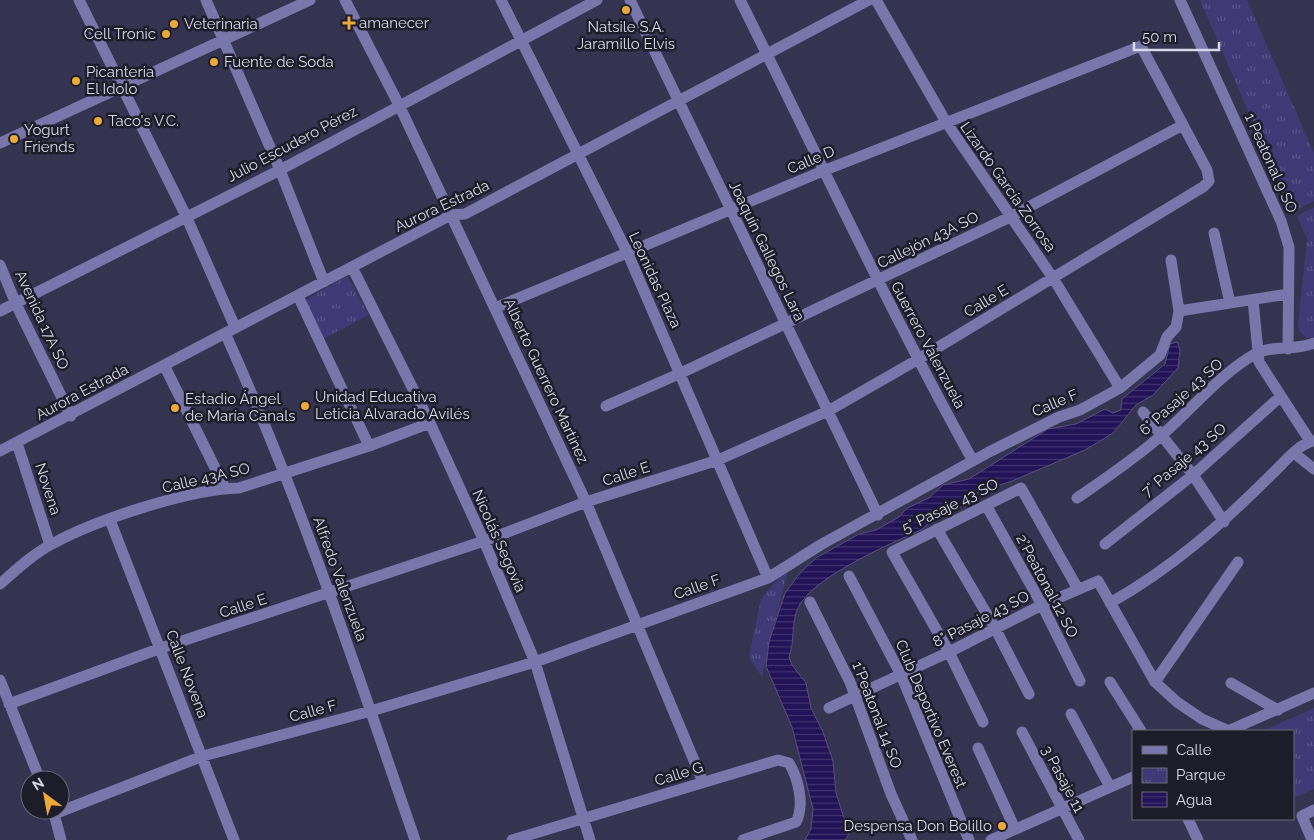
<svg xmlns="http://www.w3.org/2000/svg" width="1314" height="840" font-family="Raleway,sans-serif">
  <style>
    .park { fill: url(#park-tufts) }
    .water { fill: url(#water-rules); stroke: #594d83 }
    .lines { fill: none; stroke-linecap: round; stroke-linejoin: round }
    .minor { stroke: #7876ab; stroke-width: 11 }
    .poi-dot { fill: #eca93a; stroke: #1d1d2a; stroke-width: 2 }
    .labels { text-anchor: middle; stroke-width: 5; stroke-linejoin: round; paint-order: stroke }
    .poi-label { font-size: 15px; fill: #d8d8eb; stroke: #1d1d2a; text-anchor: start }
    .street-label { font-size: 15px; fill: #d8d8eb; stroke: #1d1d2a }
  </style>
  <defs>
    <pattern id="park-tufts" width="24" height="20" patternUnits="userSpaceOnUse" patternTransform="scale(1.25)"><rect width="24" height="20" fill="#3f3975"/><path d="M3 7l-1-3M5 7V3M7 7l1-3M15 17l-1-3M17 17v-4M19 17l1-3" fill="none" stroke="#5a5589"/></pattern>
    <pattern id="water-rules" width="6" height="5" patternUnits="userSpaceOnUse" patternTransform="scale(1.25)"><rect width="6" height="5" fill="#221257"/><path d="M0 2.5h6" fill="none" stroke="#41346f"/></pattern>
  </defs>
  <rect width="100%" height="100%" fill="#353450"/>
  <path class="park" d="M1200 0H1247L1314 153V201L1292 212Z
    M1314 207V337L1307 338 1301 333 1298 326 1307 239 1297 216Z
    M347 276 369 315 323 339 304 301Z
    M789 566 762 677 749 657 761 599Z
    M1314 708V789L1296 797 1293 791V731L1265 730Z"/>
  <path class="water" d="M1177 342 1180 350 1178 368 1153 395 1136 405 1113 433 1085 450 1012 481 977 493 965 505 943 516 932 518 923 529C892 543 812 577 798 608 791 623 795 641 789 657L792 665 806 683 811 708 823 732 833 761 836 793 849 834 845 840H805L811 829 813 809 792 727 766 666 769 642 785 593 801 572 816 558 859 534 876 530 899 517 907 508 929 498 943 485 969 479 1048 429 1076 424 1105 409 1113 413 1121 410 1122 399 1165 364 1170 344Z"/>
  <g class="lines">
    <path class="minor" d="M79 0 186 216 235 327
      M206 0 280 170 324 282
      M345 0 399 105 586 502 703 782
      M501 0 628 254 768 578
      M630 0 878 515
      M740 0C817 154 889 310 973 461
      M876 0 946 122 1053 278 1120 388
      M1180 0 1281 221 1289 247 1288 349
      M0 143 310 0
      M1214 233 1230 303
      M0 265 16 304 71 416
      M352 267 430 423 484 541 535 662 590 840
      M298 296 369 446
      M1253 300 1259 362 1310 441
      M0 311 280 170 597 0
      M1179 311 1288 294
      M225 333C300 498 356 669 415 840
      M164 365 225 488
      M606 406 681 373 1010 217 1183 125
      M1143 412 1193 475 1224 522
      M17 443 50 545
      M0 451 451 215 465 214 869 0
      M1294 453 1314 469
      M1077 498C1106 478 1136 458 1163 434 1193 408 1220 374 1255 354 1270 345 1296 351 1314 343
      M986 505 1042 605 1080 681
      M110 520 234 840
      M937 529 995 628 1029 694
      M1105 544 1193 475 1281 396
      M849 576 901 675 969 840
      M0 584C16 570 33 554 52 544 95 520 190 489 239 488L369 446 430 423
      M810 602 850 682 891 794 912 840
      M1110 603C1172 568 1223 523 1272 474 1283 464 1299 443 1314 441
      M0 680 40 780
      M1110 682 1141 731
      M1155 682 1238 562
      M1231 683 1278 710
      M9 704 161 648 484 541 586 502 718 460 828 411 917 360 1203 187 1209 181 1207 170 1141 46 823 171 495 308
      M829 708 949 652 1042 605 1098 581 1155 682 1177 702 1202 719 1229 731
      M1071 714 1110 787
      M983 722 949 652 892 552 1021 488 1078 589
      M1228 731 1314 693
      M1022 732 1079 840
      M978 748 1015 829
      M53 810 61 840
      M54 814 203 756 371 711 535 662 768 578 822 544 989 452 1059 417 1080 410 1120 388 1160 355 1167 337 1176 327 1179 311 1171 260
      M1188 819 1198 840
      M512 840 778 760 789 763C798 778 805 805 796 822L743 840
      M991 840 1133 777
      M1312 840 1302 816 1314 810"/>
  </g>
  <g class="poi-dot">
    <circle cx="626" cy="10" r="5"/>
    <path d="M346.5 15.5h5v5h5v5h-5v5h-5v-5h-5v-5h5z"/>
    <circle cx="174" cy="24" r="5"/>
    <circle cx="166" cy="34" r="5"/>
    <circle cx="214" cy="62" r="5"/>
    <circle cx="76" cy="81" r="5"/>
    <circle cx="98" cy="121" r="5"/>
    <circle cx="14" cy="139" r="5"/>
    <circle cx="305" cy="406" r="5"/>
    <circle cx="175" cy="408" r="5"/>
    <circle cx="1002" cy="826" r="5"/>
  </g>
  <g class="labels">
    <g class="poi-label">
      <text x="359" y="28">amanecer</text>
      <text x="184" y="29">Veterinaria</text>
      <text x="626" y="32" text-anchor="middle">Natsile S.A.<tspan x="626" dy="17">Jaramillo Elvis</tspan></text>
      <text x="156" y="39" text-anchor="end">Cell Tronic</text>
      <text x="224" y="67">Fuente de Soda</text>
      <text x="86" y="77">Picanteria<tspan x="86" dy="17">El Idolo</tspan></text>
      <text x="108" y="126">Taco's V.C.</text>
      <text x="24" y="135">Yogurt<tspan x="24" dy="17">Friends</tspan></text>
      <text x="315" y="402">Unidad Educativa<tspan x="315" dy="17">Leticia Alvarado Avilés</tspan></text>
      <text x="185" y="404">Estadio Ángel<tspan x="185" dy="17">de María Canals</tspan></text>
      <text x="992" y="831" text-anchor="end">Despensa Don Bolillo</text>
    </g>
    <g class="street-label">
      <text transform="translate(292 144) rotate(-28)" y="5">Julio Escudero Pérez</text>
      <text transform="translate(811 160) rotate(-23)" y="5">Calle D</text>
      <text transform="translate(1271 163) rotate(66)" y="5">1 Peatonal 9 SO</text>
      <text transform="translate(1008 187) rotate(55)" y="5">Lizardo García Zorrosa</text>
      <text transform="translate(442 206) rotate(-25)" y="5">Aurora Estrada</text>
      <text transform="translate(928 240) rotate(-26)" y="5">Callejón 43A SO</text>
      <text transform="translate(767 251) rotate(64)" y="5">Joaquín Gallegos Lara</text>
      <text transform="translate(655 280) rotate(65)" y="5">Leonidas Plaza</text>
      <text transform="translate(986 301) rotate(-31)" y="5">Calle E</text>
      <text transform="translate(42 320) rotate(65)" y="5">Avenida 17A SO</text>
      <text transform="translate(928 345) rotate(62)" y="5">Guerrero Valenzuela</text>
      <text transform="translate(546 381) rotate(65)" y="5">Alberto Guerrero Martínez</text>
      <text transform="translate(82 392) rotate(-28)" y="5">Aurora Estrada</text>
      <text transform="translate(1181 397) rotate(-42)" y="5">6° Pasaje 43 SO</text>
      <text transform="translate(1055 403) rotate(-23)" y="5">Calle F</text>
      <text transform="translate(1184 460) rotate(-40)" y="5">7° Pasaje 43 SO</text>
      <text transform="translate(626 474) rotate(-18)" y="5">Calle E</text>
      <text transform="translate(206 478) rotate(-13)" y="5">Calle 43A SO</text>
      <text transform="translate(48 489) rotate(72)" y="5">Novena</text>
      <text transform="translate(950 506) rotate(-26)" y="5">5° Pasaje 43 SO</text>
      <text transform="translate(499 541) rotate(66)" y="5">Nicolás Segovia</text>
      <text transform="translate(340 579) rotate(70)" y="5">Alfredo Valenzuela</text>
      <text transform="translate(1047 586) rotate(62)" y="5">2°Peatonal 12 SO</text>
      <text transform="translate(697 587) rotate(-19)" y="5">Calle F</text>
      <text transform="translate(243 606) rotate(-18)" y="5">Calle E</text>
      <text transform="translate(981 619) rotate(-27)" y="5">8° Pasaje 43 SO</text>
      <text transform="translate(187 674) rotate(69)" y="5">Calle Novena</text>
      <text transform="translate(313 711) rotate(-15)" y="5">Calle F</text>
      <text transform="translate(931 714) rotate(67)" y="5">Club Deportivo Everest</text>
      <text transform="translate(877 715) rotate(69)" y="5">1°Peatonal 14 SO</text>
      <text transform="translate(679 774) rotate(-17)" y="5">Calle G</text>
      <text transform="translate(1063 779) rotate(62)" y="5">3 Pasaje 11</text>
    </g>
  </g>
  <rect x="1132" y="730" width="162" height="90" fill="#1d1d2a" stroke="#686877"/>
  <rect x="1142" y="746" width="25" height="8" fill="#7876ab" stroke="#686877"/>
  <text x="1176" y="755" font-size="15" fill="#d8d8eb">Calle</text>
  <rect x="1142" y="768" width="25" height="15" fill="url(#park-tufts)" stroke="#686877"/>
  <text x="1176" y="780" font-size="15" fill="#d8d8eb">Parque</text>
  <rect x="1142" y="792" width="25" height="15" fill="url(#water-rules)" stroke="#686877"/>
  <text x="1176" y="805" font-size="15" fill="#d8d8eb">Agua</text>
  <g transform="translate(45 795) rotate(328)"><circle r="24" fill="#1d1d2a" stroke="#686877"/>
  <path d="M0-4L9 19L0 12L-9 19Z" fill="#eca93a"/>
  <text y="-8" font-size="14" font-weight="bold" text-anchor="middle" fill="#d8d8eb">N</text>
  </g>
  <path d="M1134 42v8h85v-8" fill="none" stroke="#d8d8eb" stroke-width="2.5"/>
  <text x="1142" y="42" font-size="15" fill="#d8d8eb" stroke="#1d1d2a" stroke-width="4" paint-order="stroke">50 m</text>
</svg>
